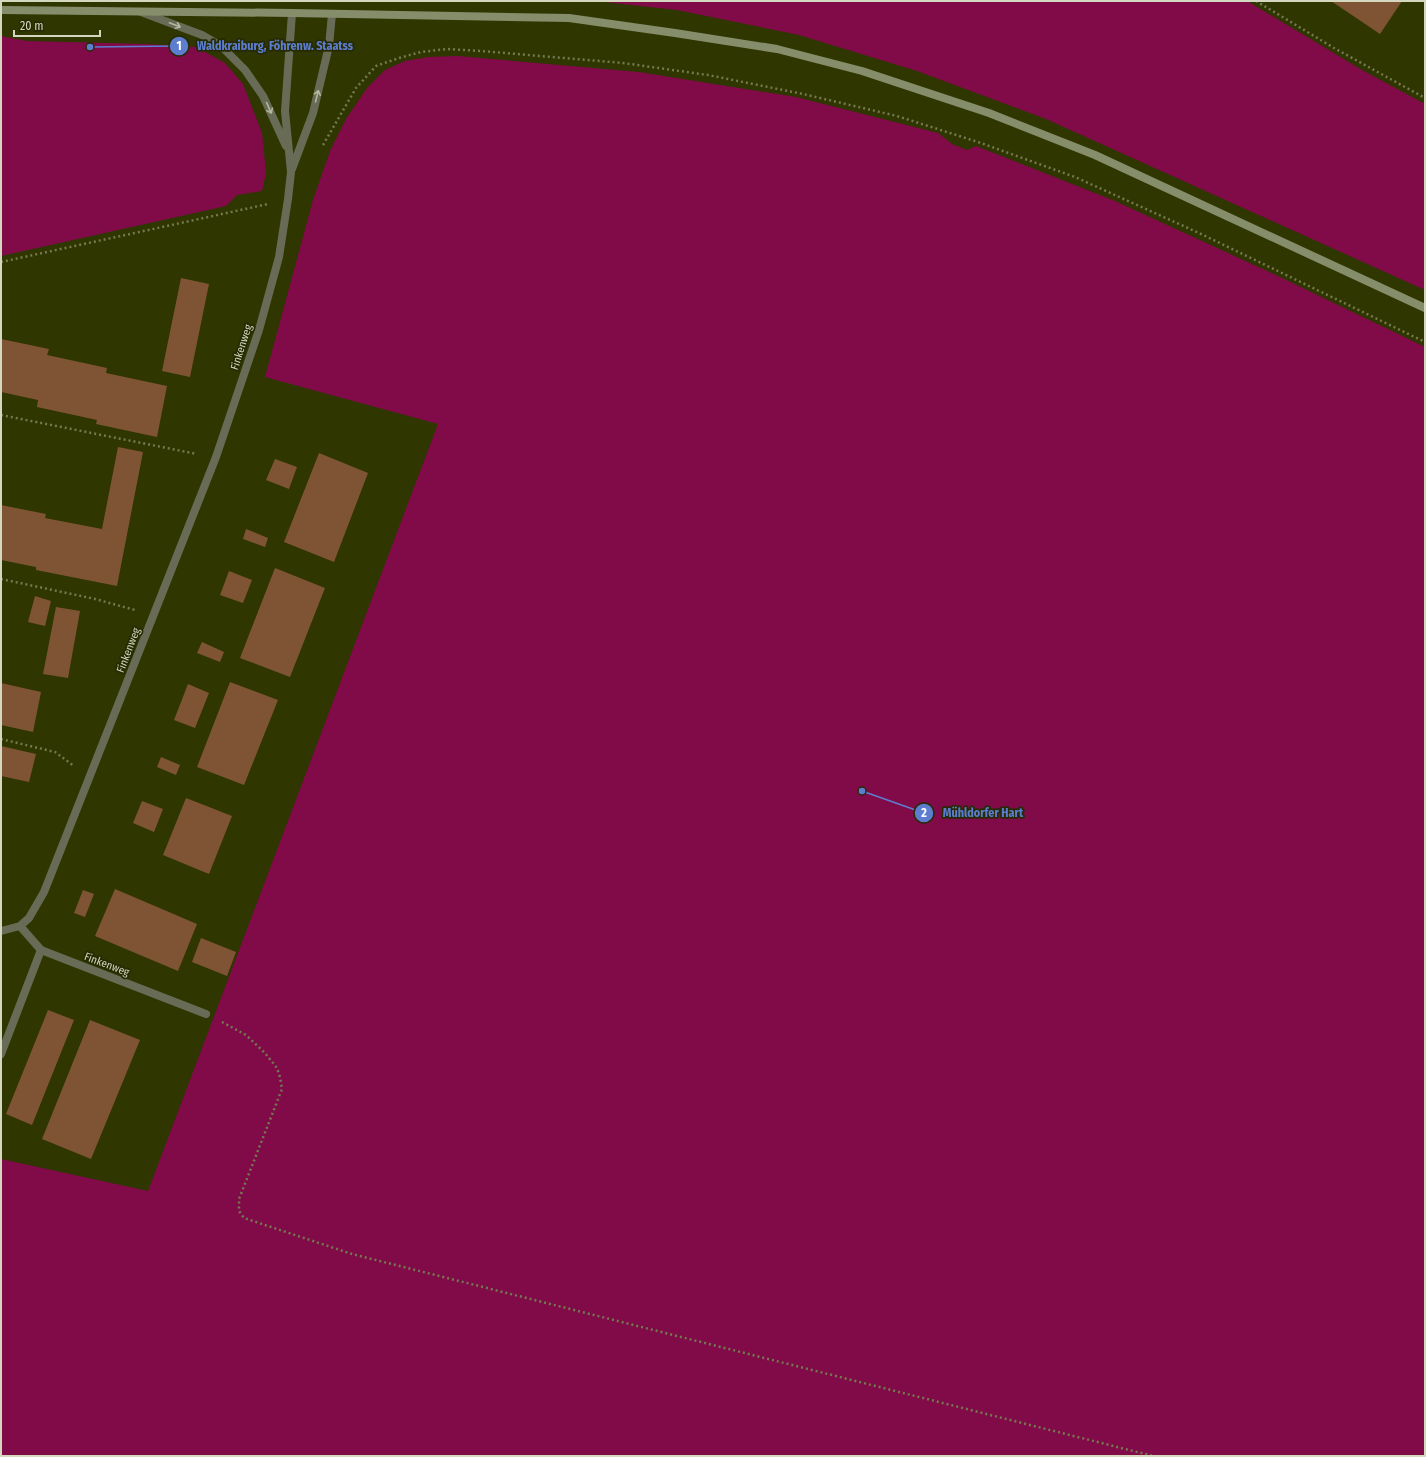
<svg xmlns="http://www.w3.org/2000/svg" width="1426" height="1457" font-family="'Fira Sans Condensed',sans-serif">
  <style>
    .green { fill: #810b48 }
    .building { fill: #7f5435 }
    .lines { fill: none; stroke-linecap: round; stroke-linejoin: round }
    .path { stroke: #747a50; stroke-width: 2.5; stroke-dasharray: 2 3; stroke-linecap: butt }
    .service { stroke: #686c57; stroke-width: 8 }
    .minor { stroke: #686c57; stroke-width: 8 }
    .secondary { stroke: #868d6b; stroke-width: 8 }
    .oneway { stroke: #b3b89f }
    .labels { text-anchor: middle; stroke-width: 3.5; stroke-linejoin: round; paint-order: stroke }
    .street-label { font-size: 11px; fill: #d3d8be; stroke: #262b04 }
    .leader { fill: none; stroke: #5d7ecf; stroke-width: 1.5 }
    .callout-dot { fill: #5d7ecf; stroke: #262b04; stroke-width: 1.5 }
    .mark-label { font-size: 12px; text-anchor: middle; font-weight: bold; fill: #fff }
    .callout-label { font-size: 12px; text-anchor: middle; font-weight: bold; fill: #5d7ecf; stroke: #262b04; stroke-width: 3.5; stroke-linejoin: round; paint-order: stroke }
  </style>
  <rect width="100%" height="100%" fill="#2f3600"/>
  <path class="green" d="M595 1H1247L1362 70 1425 104V290L1046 119 917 71 799 35 677 10Z
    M1 36 27 41 146 44 196 47 225 63 243 84 262 133 266 173 262 191 237 195 226 206 1 256Z
    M458 56 639 72 796 97 938 133 952 144 967 150 976 146 1115 201 1278 276 1425 347V1456H1V1159L148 1191 438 424 265 377 313 200 330 151 346 119 367 88 385 70 405 61 428 57Z"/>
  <path class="building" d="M1331 1H1402L1380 34Z
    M181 278 209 284 190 377 162 371Z
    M1 339 49 349 47 355 107 368 106 373 167 386 157 437 96 424 97 420 37 407 38 400 1 392Z
    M118 447 143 452 117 586 36 570V567L1 560V505L46 514 45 518 102 529Z
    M319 453 368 473 334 562 284 542Z
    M275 459 297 467 289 489 266 480Z
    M246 529 268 538 265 547 243 539Z
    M275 568 325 588 290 677 240 658Z
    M229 571 252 580 243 603 220 595Z
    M35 596 51 601 45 626 28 622Z
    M56 607 80 611 68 678 43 674Z
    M202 642 224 652 220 662 197 653Z
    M230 682 278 700 244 785 197 767Z
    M1 683 41 692 33 732 1 725Z
    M188 684 209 693 195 728 174 720Z
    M1 746 36 754 29 782 1 776Z
    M161 757 180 765 176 775 157 767Z
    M186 798 232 816 209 874 163 855Z
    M142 801 163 809 154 832 133 823Z
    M115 889 197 924 178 971 95 936Z
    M83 890 94 894 85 917 74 913Z
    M201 938 236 952 227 976 192 962Z
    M48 1010 74 1020 32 1125 6 1114Z
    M90 1020 140 1040 91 1159 42 1139Z"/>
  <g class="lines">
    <path class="path" d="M1256 1 1334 48 1425 98
      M323 145 356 88 376 66 399 58 421 52 447 49 481 51 623 63 708 75 803 94 897 116 978 142 1075 177 1199 233 1425 342
      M1 262 268 204
      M1 415 197 454
      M1 579 95 599 135 610
      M1 739 55 752 74 766
      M222 1022 246 1035 265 1053 277 1068 280 1077 282 1089 239 1199V1211L244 1218 352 1254 1153 1456"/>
    <path class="service" d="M1 1054 41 950"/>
    <path class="minor" d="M141 12 202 35 221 46 245 70 263 96 286 146
      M292 169 313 113 329 46 332 14
      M20 926 29 918 44 892 216 457 259 330 279 257 288 199 291 172 285 111 292 13
      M20 926 41 950 206 1014
      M1 931 20 926"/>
    <path class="secondary" d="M1 10 292 13 569 18 675 33 777 49 862 71 989 113 1095 155 1425 308"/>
  </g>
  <defs><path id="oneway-shaft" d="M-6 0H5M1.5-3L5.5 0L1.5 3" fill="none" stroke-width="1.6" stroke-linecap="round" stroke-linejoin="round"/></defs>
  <g class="oneway">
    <use href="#oneway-shaft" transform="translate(175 25) rotate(21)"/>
    <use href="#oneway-shaft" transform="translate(317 96) rotate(-76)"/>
    <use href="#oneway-shaft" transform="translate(269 108) rotate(66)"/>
  </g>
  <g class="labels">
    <g class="street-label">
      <text transform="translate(241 347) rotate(-72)" y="4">Finkenweg</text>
      <text transform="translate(128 650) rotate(-69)" y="4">Finkenweg</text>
      <text transform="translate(107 964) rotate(21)" y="4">Finkenweg</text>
    </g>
  </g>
  <path class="leader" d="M90 47L179 46M862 791L924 813"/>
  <g class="callout-dot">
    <circle cx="90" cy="47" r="4"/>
    <circle cx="862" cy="791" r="4"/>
    <circle cx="179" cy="46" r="10"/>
    <circle cx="924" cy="813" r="10"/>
  </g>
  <g class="mark-label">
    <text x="179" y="50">1</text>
    <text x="924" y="817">2</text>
  </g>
  <g class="callout-label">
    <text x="275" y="50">Waldkraiburg, Föhrenw. Staatss</text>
    <text x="983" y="817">Mühldorfer Hart</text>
  </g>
  <rect width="1426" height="1457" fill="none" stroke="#d3d8be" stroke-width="4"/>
  <path d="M14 30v6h86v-6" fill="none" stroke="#d3d8be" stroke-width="2"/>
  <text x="20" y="30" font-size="12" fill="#d3d8be" stroke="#262b04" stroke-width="3" paint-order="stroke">20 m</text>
</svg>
